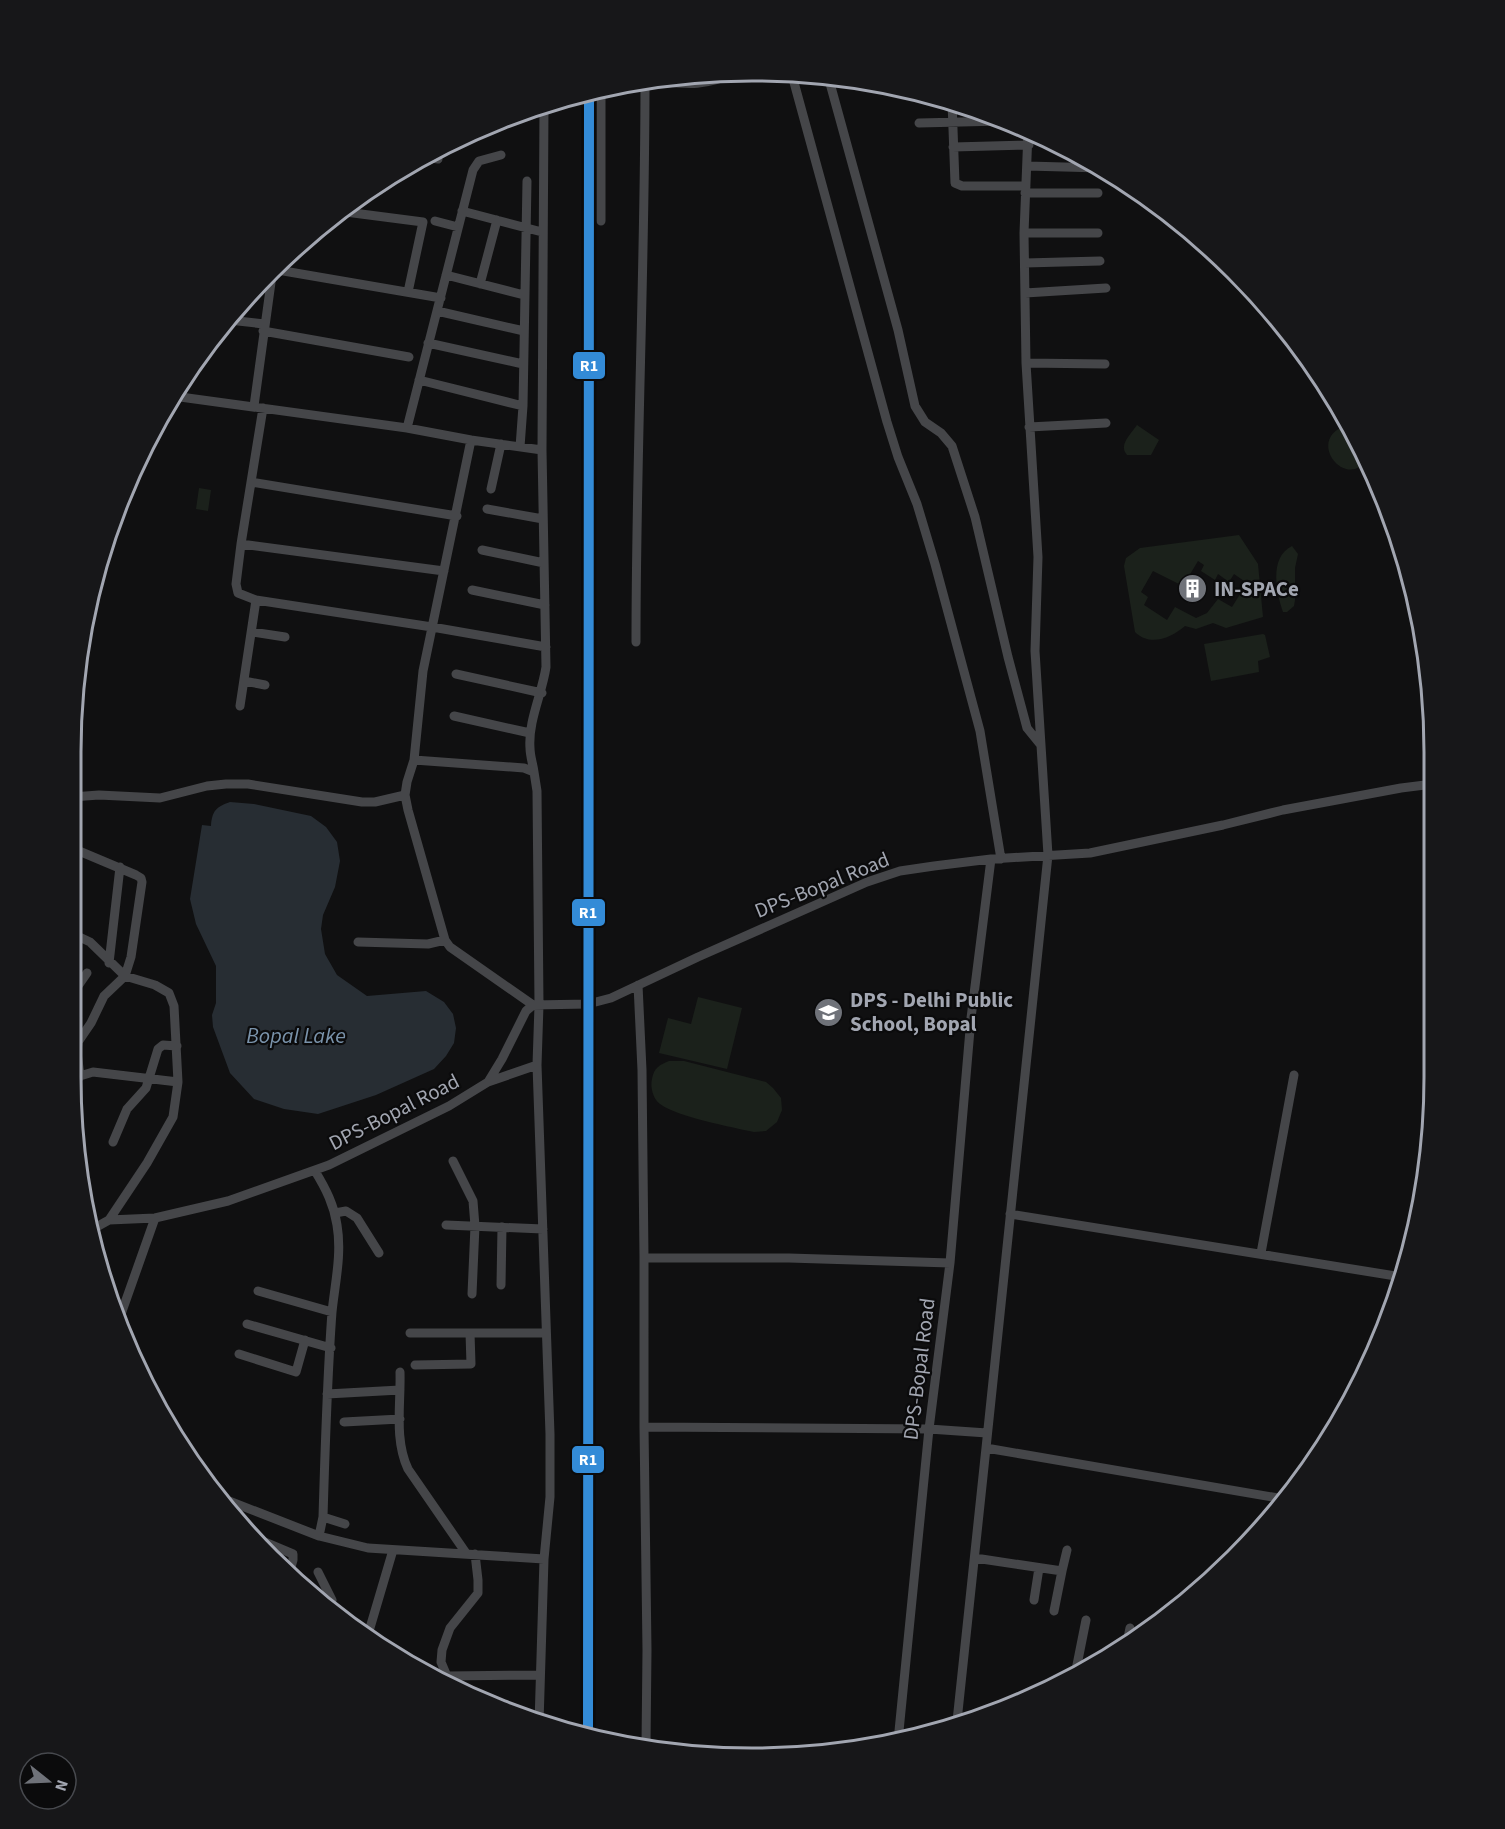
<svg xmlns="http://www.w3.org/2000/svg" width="1505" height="1829" font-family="'Source Sans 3',sans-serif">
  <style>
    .green { fill: #1b211b; fill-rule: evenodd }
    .water { fill: #272d33 }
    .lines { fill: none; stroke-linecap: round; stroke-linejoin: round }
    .minor { stroke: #454649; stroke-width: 9 }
    .rail-1-casing { stroke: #0b0b0c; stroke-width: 15 }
    .rail-1 { stroke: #338bd7; stroke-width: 10 }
    .labels { text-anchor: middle; stroke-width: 4.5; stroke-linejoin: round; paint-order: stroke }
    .poi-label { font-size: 21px; font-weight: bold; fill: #a2a6b1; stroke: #0b0b0c; text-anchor: start }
    .street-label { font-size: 21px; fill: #a2a6b1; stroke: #0b0b0c }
    .water-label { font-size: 22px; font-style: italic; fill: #7a93ab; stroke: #0b0b0c }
    .rim { fill: none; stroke: #a2a6b1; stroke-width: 3 }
    .line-badge { stroke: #0b0b0c; stroke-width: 2 }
    .badge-label { font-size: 16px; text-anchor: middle; font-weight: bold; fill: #fff }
  </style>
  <rect width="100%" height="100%" fill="#101011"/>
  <path class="green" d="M1137 425 1159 440 1151 455H1127C1118 445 1131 434 1137 425Z
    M1348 425 1367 460C1344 491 1304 437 1348 425Z
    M199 488 211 490 208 511 196 509Z
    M1239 535 1258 564 1263 617 1226 628 1213 623 1196 629 1185 626C1171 638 1150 647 1135 632L1124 566 1126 558 1140 548ZM1198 561 1204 565 1201 571 1215 580 1218 574 1229 582 1234 574 1247 583 1232 607 1218 599 1207 613 1196 618 1175 607 1167 620 1144 605 1148 597 1141 592 1153 571 1183 586Z
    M1292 546 1298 554 1295 568V600L1294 606 1287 612H1283C1276 592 1269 557 1292 546Z
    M1263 634 1265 635 1270 657 1258 661 1259 672 1211 681 1204 644Z
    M698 997 742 1008 727 1069 659 1053 668 1018 691 1024Z
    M669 1061H684L766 1082 773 1088 781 1098 782 1110 777 1122 766 1131 754 1132C731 1127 678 1117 660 1104 653 1099 650 1087 652 1079 654 1068 659 1065 669 1061Z"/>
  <path class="water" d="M230 802 254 804 311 816 326 827 337 842 340 861 335 887 323 915 321 929 325 954 337 975 367 996 426 991 444 1002 453 1014 456 1028 454 1043 446 1056 434 1069 376 1095 318 1114 284 1109 254 1099 230 1073 213 1027 212 1015 216 1003V966L196 924 190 899 202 825 211 826C212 811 216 807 230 802Z"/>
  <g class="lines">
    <path class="minor" d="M792 75 887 422 898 457 917 504 935 564 980 731 1001 859
      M828 76 898 330 915 406 925 422 941 433 952 446 975 517 1008 657 1027 728 1040 744
      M654 81C686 84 704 87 734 73
      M601 90V221
      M952 102 955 183 962 186H1026
      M919 123 1003 121
      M953 147 1029 145
      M425 157 438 159
      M1027 166 1101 168
      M1025 193H1098
      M338 211 423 222 408 292
      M462 211 542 232
      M435 221 458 227
      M1024 233H1098
      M1025 263 1100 261
      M272 269 441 298
      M446 275 524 295
      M480 284 497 220
      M1025 293 1106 288
      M437 311 524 331
      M229 320 264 324
      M263 331 409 357
      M428 343 523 364
      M1026 363 1105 364
      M419 380 523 406
      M173 396 407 428 471 440 423 671 414 760 407 782 405 795 408 810 445 940 450 947 533 1005
      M254 406 273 268
      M263 408 241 544 236 584 238 593 256 600 432 627 546 647
      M1029 427 1106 423
      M407 428 473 170 479 161 501 155
      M471 440 542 450
      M520 447 523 406 527 181
      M251 482 457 516
      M491 489 501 444
      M487 509 543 519
      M241 544 444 571
      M482 550 544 563
      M472 590 545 605
      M252 632 285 637
      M636 642C636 456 645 269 645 82
      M456 674 542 693
      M244 681 265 685
      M240 706 256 600
      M454 716 530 733
      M414 760 524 768 534 772 537 791 539 1005 537 1065 550 1434V1497L544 1559 539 1723
      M534 772C533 764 530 756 530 748 528 721 542 694 546 667L542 450 544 106
      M72 797 99 795 160 798 207 786 226 784H248L362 802H375L405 795
      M79 851 136 875 141 878 142 882 131 957 125 976 104 996 91 1023 78 1042 77 1052 80 1076
      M71 933 90 942 125 976 155 985 169 993 174 1006 178 1082 173 1117 147 1163 109 1220
      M358 942 428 944 445 940
      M109 963 120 867
      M638 985 642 1070 644 1258V1427L647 1650 646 1745
      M71 996 87 973
      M488 1082 537 1065
      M72 1088 80 1076 93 1072 178 1082
      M113 1142 127 1109 146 1088 158 1049 163 1045 177 1046
      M453 1161 473 1201 475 1226 472 1294
      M315 1171C326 1189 334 1205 337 1225 342 1254 335 1283 332 1312 327 1380 325 1449 323 1517L319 1536 368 1548 544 1559
      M335 1213 346 1211 357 1218 379 1253
      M1010 1214 1402 1277
      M446 1225 543 1229
      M91 1230 109 1220 155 1218 228 1201 329 1165 449 1106 488 1082 502 1059 526 1011 533 1005 588 1004 611 998 698 957 867 882 900 871 934 866 991 859 1090 853 1223 825 1283 810 1401 788 1433 784
      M1261 1253 1294 1075
      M644 1258H789L950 1263
      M501 1285 502 1227
      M258 1291 332 1312
      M120 1317 155 1218
      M247 1324 331 1348
      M410 1333H546
      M239 1354 296 1372 305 1340
      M415 1365 471 1364 470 1333
      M400 1372C401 1404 394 1439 408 1469L466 1553
      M327 1394 400 1390
      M344 1422 400 1419
      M644 1427 929 1429 987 1433
      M986 1448 1048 855 1035 651 1038 557 1026 363 1024 233 1028 132
      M224 1499 319 1536
      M323 1517 345 1524
      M255 1538 293 1554V1560L289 1574
      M975 1558 1062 1571 1054 1611
      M1062 1571 1067 1550
      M318 1572 332 1600 326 1604
      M1034 1600 1039 1568
      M367 1638 393 1550
      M1127 1643 1130 1628
      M436 1674 447 1676 540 1675
      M1075 1675 1086 1620
      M449 1681 441 1662 442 1650 450 1628 478 1593V1580L475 1554
      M957 1721 986 1448 1284 1499
      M898 1741 929 1429 950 1263 971 1018 991 859"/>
    <defs>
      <path id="rail-1" d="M588 1733 589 92"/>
    </defs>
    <use href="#rail-1" class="rail-1-casing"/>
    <use href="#rail-1" class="rail-1"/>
  </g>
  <defs>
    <symbol id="building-disc" viewBox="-11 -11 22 22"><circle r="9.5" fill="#6f7279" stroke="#0b0b0c"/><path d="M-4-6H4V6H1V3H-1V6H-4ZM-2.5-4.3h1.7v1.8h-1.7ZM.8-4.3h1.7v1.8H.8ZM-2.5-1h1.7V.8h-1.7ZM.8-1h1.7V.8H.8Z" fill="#fff"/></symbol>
    <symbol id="school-disc" viewBox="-11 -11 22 22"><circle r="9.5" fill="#6f7279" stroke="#0b0b0c"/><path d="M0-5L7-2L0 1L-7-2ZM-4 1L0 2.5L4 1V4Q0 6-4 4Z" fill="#fff"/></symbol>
  </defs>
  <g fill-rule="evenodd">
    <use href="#building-disc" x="1176" y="572" width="33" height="33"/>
    <use href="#school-disc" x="812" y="996" width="33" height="33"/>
  </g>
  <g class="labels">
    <g class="poi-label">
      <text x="1214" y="596">IN-SPACe</text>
      <text x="850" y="1007">DPS - Delhi Public<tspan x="850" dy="24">School, Bopal</tspan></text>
    </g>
    <g class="street-label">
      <text transform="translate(822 885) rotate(-22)" y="7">DPS-Bopal Road</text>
      <text transform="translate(394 1112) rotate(-27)" y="7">DPS-Bopal Road</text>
      <text transform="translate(919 1369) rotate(-83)" y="7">DPS-Bopal Road</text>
    </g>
    <g class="water-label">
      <text x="296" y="1043">Bopal Lake</text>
    </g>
  </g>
  <path d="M0 0H1505V1829H0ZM752 81H753A671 671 0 0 1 1424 752V1077A671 671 0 0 1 753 1748H752A671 671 0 0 1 81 1077V752A671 671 0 0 1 752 81Z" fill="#171719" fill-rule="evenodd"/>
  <path class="rim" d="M752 81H753A671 671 0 0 1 1424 752V1077A671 671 0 0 1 753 1748H752A671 671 0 0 1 81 1077V752A671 671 0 0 1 752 81Z"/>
  <g class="line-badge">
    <rect x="572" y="351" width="34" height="29" rx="6" fill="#338bd7"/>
    <rect x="571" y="898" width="35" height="29" rx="6" fill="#338bd7"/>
    <rect x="571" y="1445" width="34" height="29" rx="6" fill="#338bd7"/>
  </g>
  <g class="badge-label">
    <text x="589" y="371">R1</text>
    <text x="588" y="918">R1</text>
    <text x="588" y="1465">R1</text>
  </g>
  <g transform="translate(48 1781) rotate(108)"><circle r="28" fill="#0b0b0c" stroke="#47494e" stroke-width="1.5"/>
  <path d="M0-4.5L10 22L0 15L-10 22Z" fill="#6f7279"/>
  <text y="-9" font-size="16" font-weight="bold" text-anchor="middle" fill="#a2a6b1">N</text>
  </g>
</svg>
